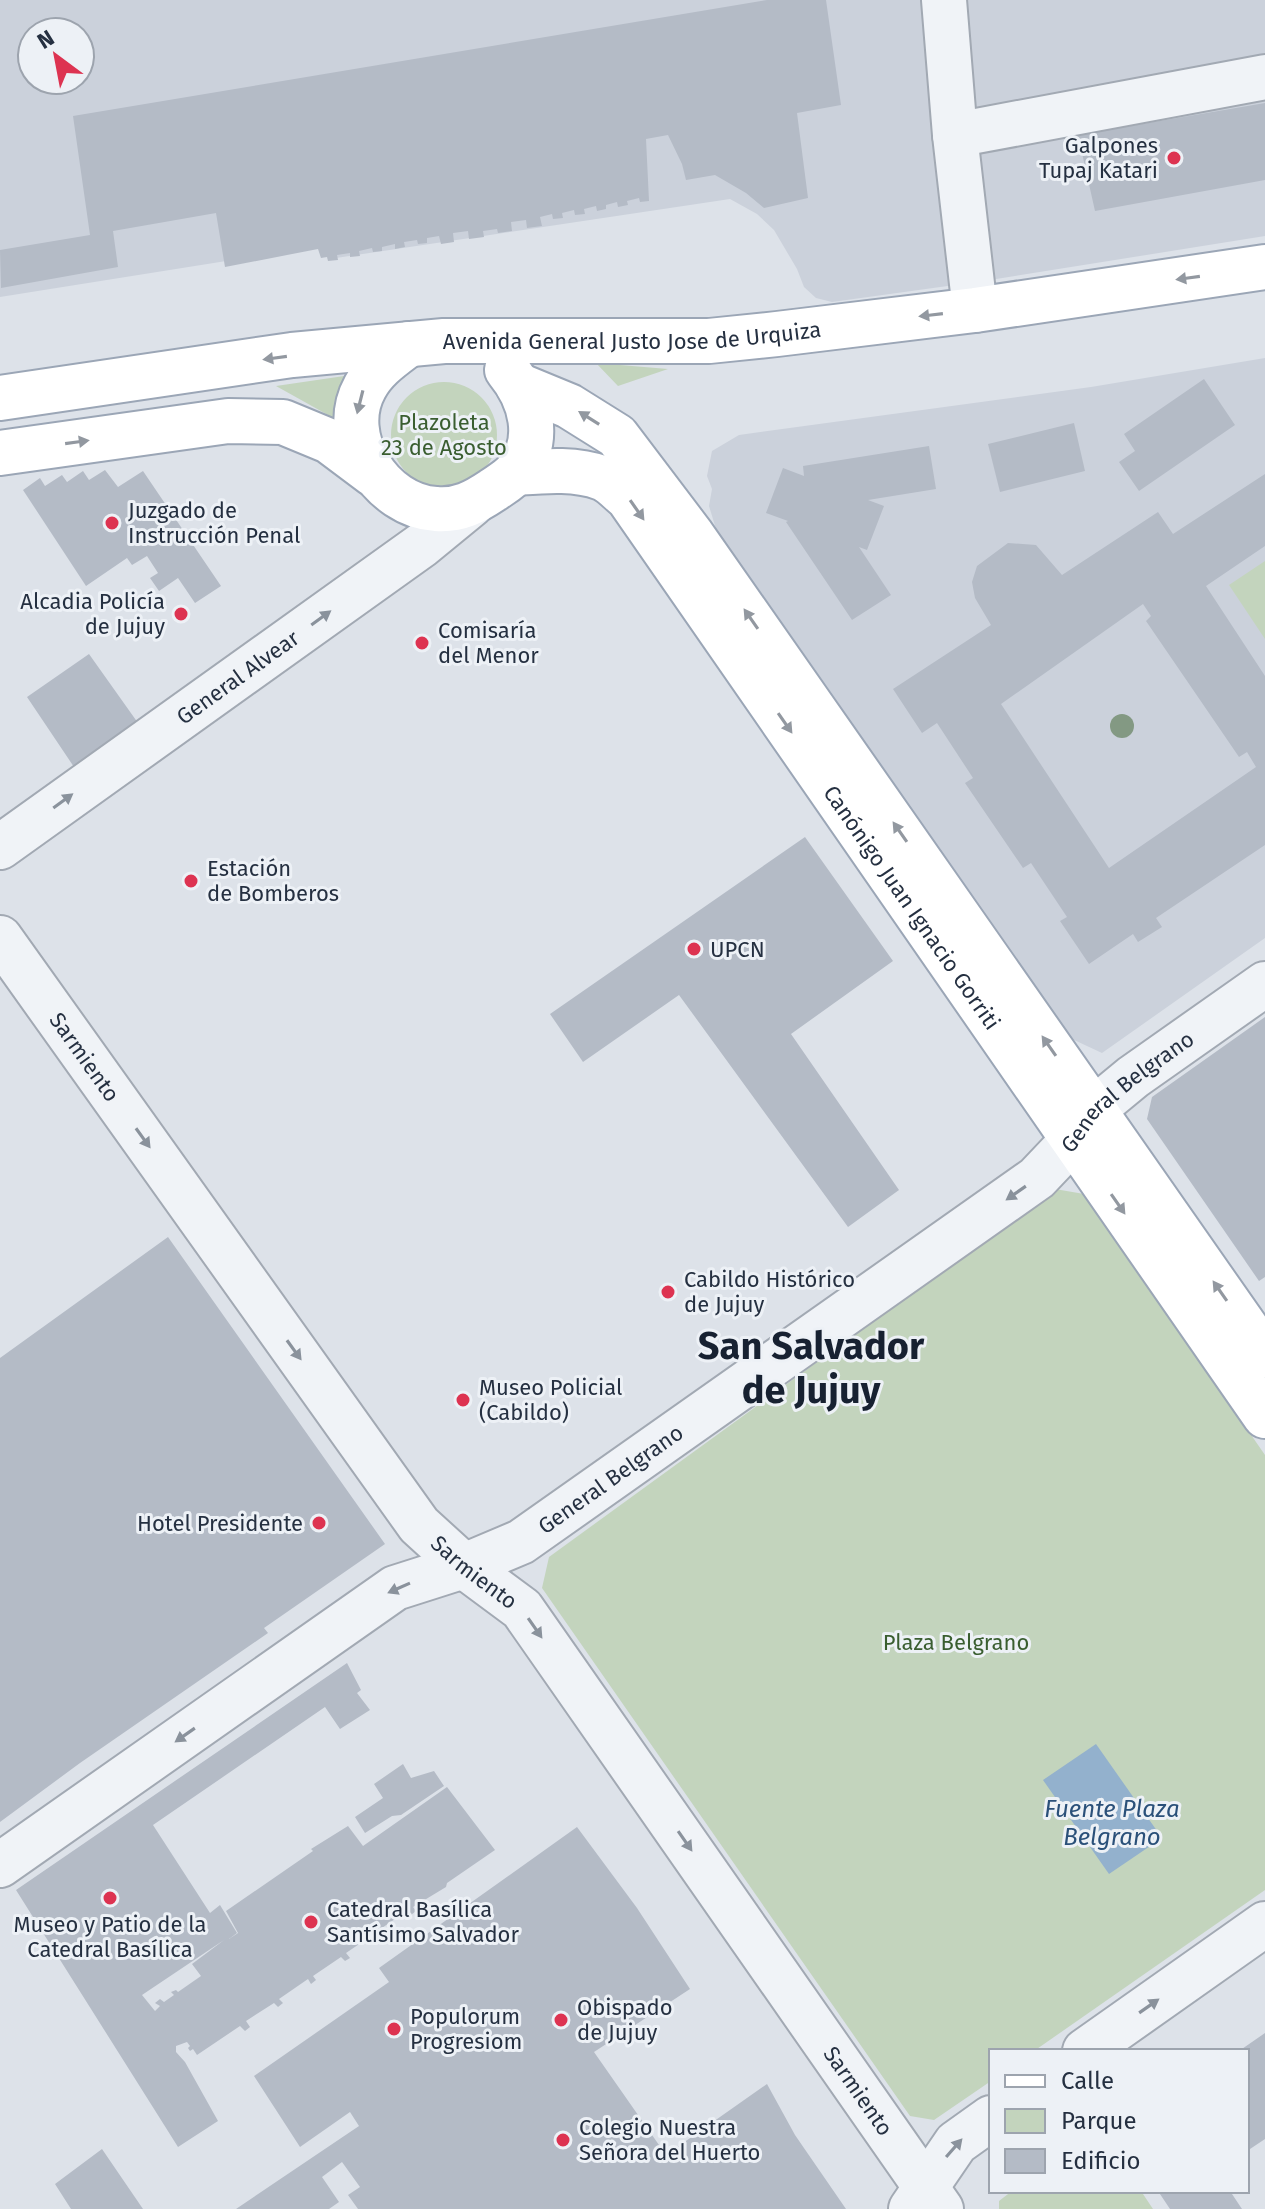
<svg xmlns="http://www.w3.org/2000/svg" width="1265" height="2209" font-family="'Fira Sans',sans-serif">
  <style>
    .built { fill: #cbd1db; fill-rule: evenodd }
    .green { fill: #c3d4bd }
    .water { fill: #93b1cd }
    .building { fill: #b4bbc6; fill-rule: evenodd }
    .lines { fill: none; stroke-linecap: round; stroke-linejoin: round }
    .minor-casing { stroke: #a2a9b3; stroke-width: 48 }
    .major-casing { stroke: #9ba6b6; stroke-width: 48 }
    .minor { stroke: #f0f3f7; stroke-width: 44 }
    .major { stroke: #fff; stroke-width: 44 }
    .tree { fill: #839983 }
    .oneway { fill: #9298a0 }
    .oneway2 { fill: #8a929c }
    .poi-dot { fill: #dd3351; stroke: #edf1f6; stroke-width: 3 }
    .labels { text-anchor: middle; stroke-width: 6; stroke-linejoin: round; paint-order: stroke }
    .poi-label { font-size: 22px; fill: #253041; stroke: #edf1f6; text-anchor: start }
    .street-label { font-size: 22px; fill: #253041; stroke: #edf1f6 }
    .park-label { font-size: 22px; fill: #3a5e30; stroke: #edf1f6 }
    .water-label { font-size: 24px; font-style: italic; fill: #2a5079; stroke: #edf1f6 }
    .town-label { font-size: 38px; font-weight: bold; fill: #172131; stroke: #edf1f6 }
  </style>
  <rect width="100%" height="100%" fill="#dde2e9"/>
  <path class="built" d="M0 0H927L962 284 832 302 816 298 804 287 797 269 774 230 757 214 730 199 336 258 332 244 0 297ZM32 32H80V80H32Z
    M957 0H1265V236L990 280Z
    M1265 358V938L1102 1053 1072 1039 964 893 831 692 716 529 709 506 712 489 707 476 712 451 739 435 1091 387Z"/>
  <path class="green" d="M596 363 668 369 618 386Z
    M351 375 337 420 276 386Z
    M391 435a53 53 0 1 1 106 0a53 53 0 1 1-106 0Z
    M1265 561V639L1229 585Z
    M1055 1189 1084 1194 1265 1455V1890L1034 2051H991V2081L934 2120 910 2116 542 1588 549 1557Z
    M1012 2191H1141L1153 2209H999V2201Z"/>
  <path class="water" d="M1096 1744 1162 1838 1109 1874 1043 1780Z"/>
  <path class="building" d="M767 0H826L841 105 797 113 808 198 764 208 746 193 715 175 686 180 682 164 668 135 646 139 649 201 640 202 639 198 627 201 628 205 618 207 617 202 606 205V209L597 211 596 206 584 209 585 214 575 215 574 210 562 213 563 218 553 219 552 214 540 217 542 226 527 228 526 220 511 222 512 231 498 233 497 229 483 231 484 237 469 239 468 231 453 233 454 242 441 244 439 236 427 238V243L418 244 417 240 404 242 405 247 395 249V244L382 247V251L373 252 372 248 359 251 360 256 350 257V253L337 255 338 260 328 261 327 257 321 258 318 249 225 267 216 213 113 231 118 267 1 288 0 250 90 235 73 116Z
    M1265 103V180L1095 211 1078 135Z
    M1204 379 1235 425 1139 491 1119 462 1135 451 1124 434Z
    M1074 423 1085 471 1000 492 988 444Z
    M929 446 936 489 868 500 884 506 867 550 859 547 891 595 852 620 786 522 788 521 766 513 783 468 804 476 803 466Z
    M105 470 118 487 143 471 221 586 195 603 178 578 159 591 150 578 158 573 147 556 132 565 127 558 86 586 23 490 40 478 45 486 62 475 67 482 83 471 89 480Z
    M1265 474V546L1206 586 1265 676V845L1156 918 1162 927 1138 942 1133 934 1089 964 1060 921 1067 917 1031 863 1023 868 965 783 973 778 937 723 922 733 893 689 991 625 975 598 972 582 977 566 1008 543 1036 545 1062 575 1158 512 1173 534ZM1143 604 1151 616 1146 621 1239 757 1247 752 1256 767 1109 868 1001 704Z
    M89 654 138 723 74 767 27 697Z
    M805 837 893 961 791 1034 899 1190 848 1227 679 995 583 1062 550 1014Z
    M1265 1017V1277L1259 1281 1147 1119 1152 1097Z
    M168 1237 385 1544 264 1628 268 1633 80 1763 0 1822V1358Z
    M347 1663 361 1690 357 1693 370 1710 340 1729 325 1707 153 1825 210 1913 220 1905 237 1933 229 1939 238 1933 226 1911 313 1851 311 1849 348 1826 363 1846 447 1787 495 1850 447 1883 446 1887 413 1907 416 1911 411 1915 408 1910 379 1930 383 1934 378 1938 374 1934 346 1953 350 1958 345 1961 341 1957 313 1976 316 1980 311 1984 308 1979 279 1999 283 2003 278 2007 274 2003 246 2021 250 2027 245 2031 240 2026 197 2055 193 2049 190 2051 188 2048 190 2046 187 2042 176 2046V2052L185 2062 218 2121 178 2147 16 1890ZM224 1940 192 1964 201 1976 178 1992 176 1990 171 1992 174 1995 164 2002 160 1999 155 2003 160 2006 155 2011 142 1995Z
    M403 1764 411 1778 434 1771 444 1786 401 1815 392 1816 365 1833 355 1817 383 1798 374 1784Z
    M577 1827 637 1908 690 1989 594 2052 666 2155 767 2084 795 2135 846 2209H358L348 2195 360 2187 342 2162 322 2177 339 2202 329 2209H236L359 2126 350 2112 300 2147 254 2076 389 1982 379 1968Z
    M1265 2033V2139L1247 2151V2051H1239Z
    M102 2149 143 2209H71L55 2184Z
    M1158 2191H1230L1242 2209H1170Z"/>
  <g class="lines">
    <defs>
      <g id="minor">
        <path d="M944 0 955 135 975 310"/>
        <path d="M955 135 1265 77"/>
        <path id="s1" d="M0 847 422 545 472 504"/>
        <path id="s2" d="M0 938 419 1525 464 1566 522 1609 941 2209"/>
        <path id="s3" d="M0 1865 395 1588 464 1566 521 1542 1037 1178 1073 1140 1093 1110 1133 1077 1265 984"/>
        <path d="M1085 2051 1265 1924"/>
        <path d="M911 2209 956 2143 991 2118"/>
      </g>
      <g id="major">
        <path d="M409 344C392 357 375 368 365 387 337 437 381 506 436 509 459 511 475 502 493 490 500 485 511 479 517 471 542 440 531 399 507 370"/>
        <path d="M518 385 569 406 617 436 692 535 1265 1355"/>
        <path id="s4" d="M0 398 292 355 444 341H709L777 334 975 310 1265 267"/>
        <path d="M0 453 228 421 283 422 329 441 373 474"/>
        <path id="s5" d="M516 473C544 471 575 468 602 478 612 482 620 492 628 498L1265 1416"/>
      </g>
    </defs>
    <use href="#minor" class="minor-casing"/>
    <use href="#major" class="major-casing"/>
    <use href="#minor" class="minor"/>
    <use href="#major" class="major"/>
  </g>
  <circle class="tree" cx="1122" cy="726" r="12"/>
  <defs><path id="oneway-solid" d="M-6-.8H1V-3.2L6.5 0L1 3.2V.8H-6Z" transform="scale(2)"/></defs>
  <g class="oneway">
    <use href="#oneway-solid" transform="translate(1188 278) rotate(172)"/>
    <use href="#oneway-solid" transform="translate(931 315) rotate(173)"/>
    <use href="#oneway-solid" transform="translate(275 358) rotate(172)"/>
    <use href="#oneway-solid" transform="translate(360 402) rotate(104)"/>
    <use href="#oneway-solid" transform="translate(589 418) rotate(-148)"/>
    <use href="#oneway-solid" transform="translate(77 442) rotate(-8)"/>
    <use href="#oneway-solid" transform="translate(637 510) rotate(55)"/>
    <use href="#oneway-solid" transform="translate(751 619) rotate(-125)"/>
    <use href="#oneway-solid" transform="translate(785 723) rotate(55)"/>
    <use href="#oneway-solid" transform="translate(900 832) rotate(-125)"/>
    <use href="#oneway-solid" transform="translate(1049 1046) rotate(-125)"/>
    <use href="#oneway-solid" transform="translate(1118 1204) rotate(55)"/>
    <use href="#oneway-solid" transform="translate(1220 1291) rotate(-125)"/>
  </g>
  <g class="oneway2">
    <use href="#oneway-solid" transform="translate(321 618) rotate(-36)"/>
    <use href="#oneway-solid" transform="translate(63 801) rotate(-36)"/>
    <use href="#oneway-solid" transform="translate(143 1138) rotate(54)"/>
    <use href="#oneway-solid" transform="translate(1016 1193) rotate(145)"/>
    <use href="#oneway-solid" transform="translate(294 1350) rotate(54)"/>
    <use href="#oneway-solid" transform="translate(399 1588) rotate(156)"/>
    <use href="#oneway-solid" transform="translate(535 1628) rotate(55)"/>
    <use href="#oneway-solid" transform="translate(185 1735) rotate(145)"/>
    <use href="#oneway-solid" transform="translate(685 1841) rotate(55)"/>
    <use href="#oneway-solid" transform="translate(1149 2006) rotate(-35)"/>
    <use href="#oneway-solid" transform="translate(954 2148) rotate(-49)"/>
  </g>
  <g class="poi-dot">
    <circle cx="1174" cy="158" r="8"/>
    <circle cx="112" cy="523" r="8"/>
    <circle cx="181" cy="614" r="8"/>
    <circle cx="422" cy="643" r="8"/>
    <circle cx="191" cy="881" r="8"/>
    <circle cx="694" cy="949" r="8"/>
    <circle cx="668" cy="1292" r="8"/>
    <circle cx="463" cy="1400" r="8"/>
    <circle cx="319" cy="1523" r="8"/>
    <circle cx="110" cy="1898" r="8"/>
    <circle cx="311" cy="1922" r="8"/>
    <circle cx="561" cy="2020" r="8"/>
    <circle cx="394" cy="2029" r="8"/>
    <circle cx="563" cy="2140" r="8"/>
  </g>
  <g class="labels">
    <g class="poi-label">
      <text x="1158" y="153" text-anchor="end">Galpones<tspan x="1158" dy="25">Tupaj Katari</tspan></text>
      <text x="128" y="518">Juzgado de<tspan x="128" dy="25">Instrucción Penal</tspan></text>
      <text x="165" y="609" text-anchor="end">Alcadia Policía<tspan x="165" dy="25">de Jujuy</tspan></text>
      <text x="438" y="638">Comisaría<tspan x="438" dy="25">del Menor</tspan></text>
      <text x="207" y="876">Estación<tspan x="207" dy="25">de Bomberos</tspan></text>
      <text x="710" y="957">UPCN</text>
      <text x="684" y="1287">Cabildo Histórico<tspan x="684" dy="25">de Jujuy</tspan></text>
      <text x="479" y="1395">Museo Policial<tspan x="479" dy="25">(Cabildo)</tspan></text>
      <text x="303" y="1531" text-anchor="end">Hotel Presidente</text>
      <text x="327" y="1917">Catedral Basílica<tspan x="327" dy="25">Santísimo Salvador</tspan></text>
      <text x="110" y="1932" text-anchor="middle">Museo y Patio de la<tspan x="110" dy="25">Catedral Basílica</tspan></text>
      <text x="577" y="2015">Obispado<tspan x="577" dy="25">de Jujuy</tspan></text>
      <text x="410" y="2024">Populorum<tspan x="410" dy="25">Progresiom</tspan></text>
      <text x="579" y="2135">Colegio Nuestra<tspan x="579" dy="25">Señora del Huerto</tspan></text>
    </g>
    <g class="street-label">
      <text dy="8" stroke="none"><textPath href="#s4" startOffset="636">Avenida General Justo Jose de Urquiza</textPath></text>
      <text dy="8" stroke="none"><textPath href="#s1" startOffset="292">General Alvear</textPath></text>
      <text dy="8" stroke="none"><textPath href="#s5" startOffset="618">Canónigo Juan Ignacio Gorriti</textPath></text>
      <text dy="8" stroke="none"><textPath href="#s2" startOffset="146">Sarmiento</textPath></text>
      <text dy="8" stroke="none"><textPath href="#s3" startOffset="1374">General Belgrano</textPath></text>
      <text dy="8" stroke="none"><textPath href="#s3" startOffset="726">General Belgrano</textPath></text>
      <text dy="8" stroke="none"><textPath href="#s2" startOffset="794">Sarmiento</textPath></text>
      <text dy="8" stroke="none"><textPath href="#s2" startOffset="1442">Sarmiento</textPath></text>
    </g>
    <g class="park-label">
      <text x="444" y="430">Plazoleta<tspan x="444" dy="25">23 de Agosto</tspan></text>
      <text x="956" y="1650">Plaza Belgrano</text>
    </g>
    <g class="water-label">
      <text x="1112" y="1817">Fuente Plaza<tspan x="1112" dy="28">Belgrano</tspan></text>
    </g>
    <g class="town-label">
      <text x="811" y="1359">San Salvador<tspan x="811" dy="44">de Jujuy</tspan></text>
    </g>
  </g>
  <rect x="989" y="2049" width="260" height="144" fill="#edf1f6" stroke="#9da4ae" stroke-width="2"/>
  <rect x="1005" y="2075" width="40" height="12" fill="#ffffff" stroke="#9da4ae" stroke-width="2"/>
  <text x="1061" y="2089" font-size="24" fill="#253041">Calle</text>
  <rect x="1005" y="2109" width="40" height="24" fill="#c3d4bd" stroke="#9da4ae" stroke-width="2"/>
  <text x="1061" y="2129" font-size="24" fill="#253041">Parque</text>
  <rect x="1005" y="2149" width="40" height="24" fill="#b4bbc6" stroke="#9da4ae" stroke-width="2"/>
  <text x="1061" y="2169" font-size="24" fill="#253041">Edificio</text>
  <g transform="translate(56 56) rotate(328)"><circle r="38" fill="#edf1f6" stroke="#9da4ae" stroke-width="2"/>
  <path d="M0-6L14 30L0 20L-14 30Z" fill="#dd3351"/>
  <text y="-12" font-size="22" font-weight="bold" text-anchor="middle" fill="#253041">N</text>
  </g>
</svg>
